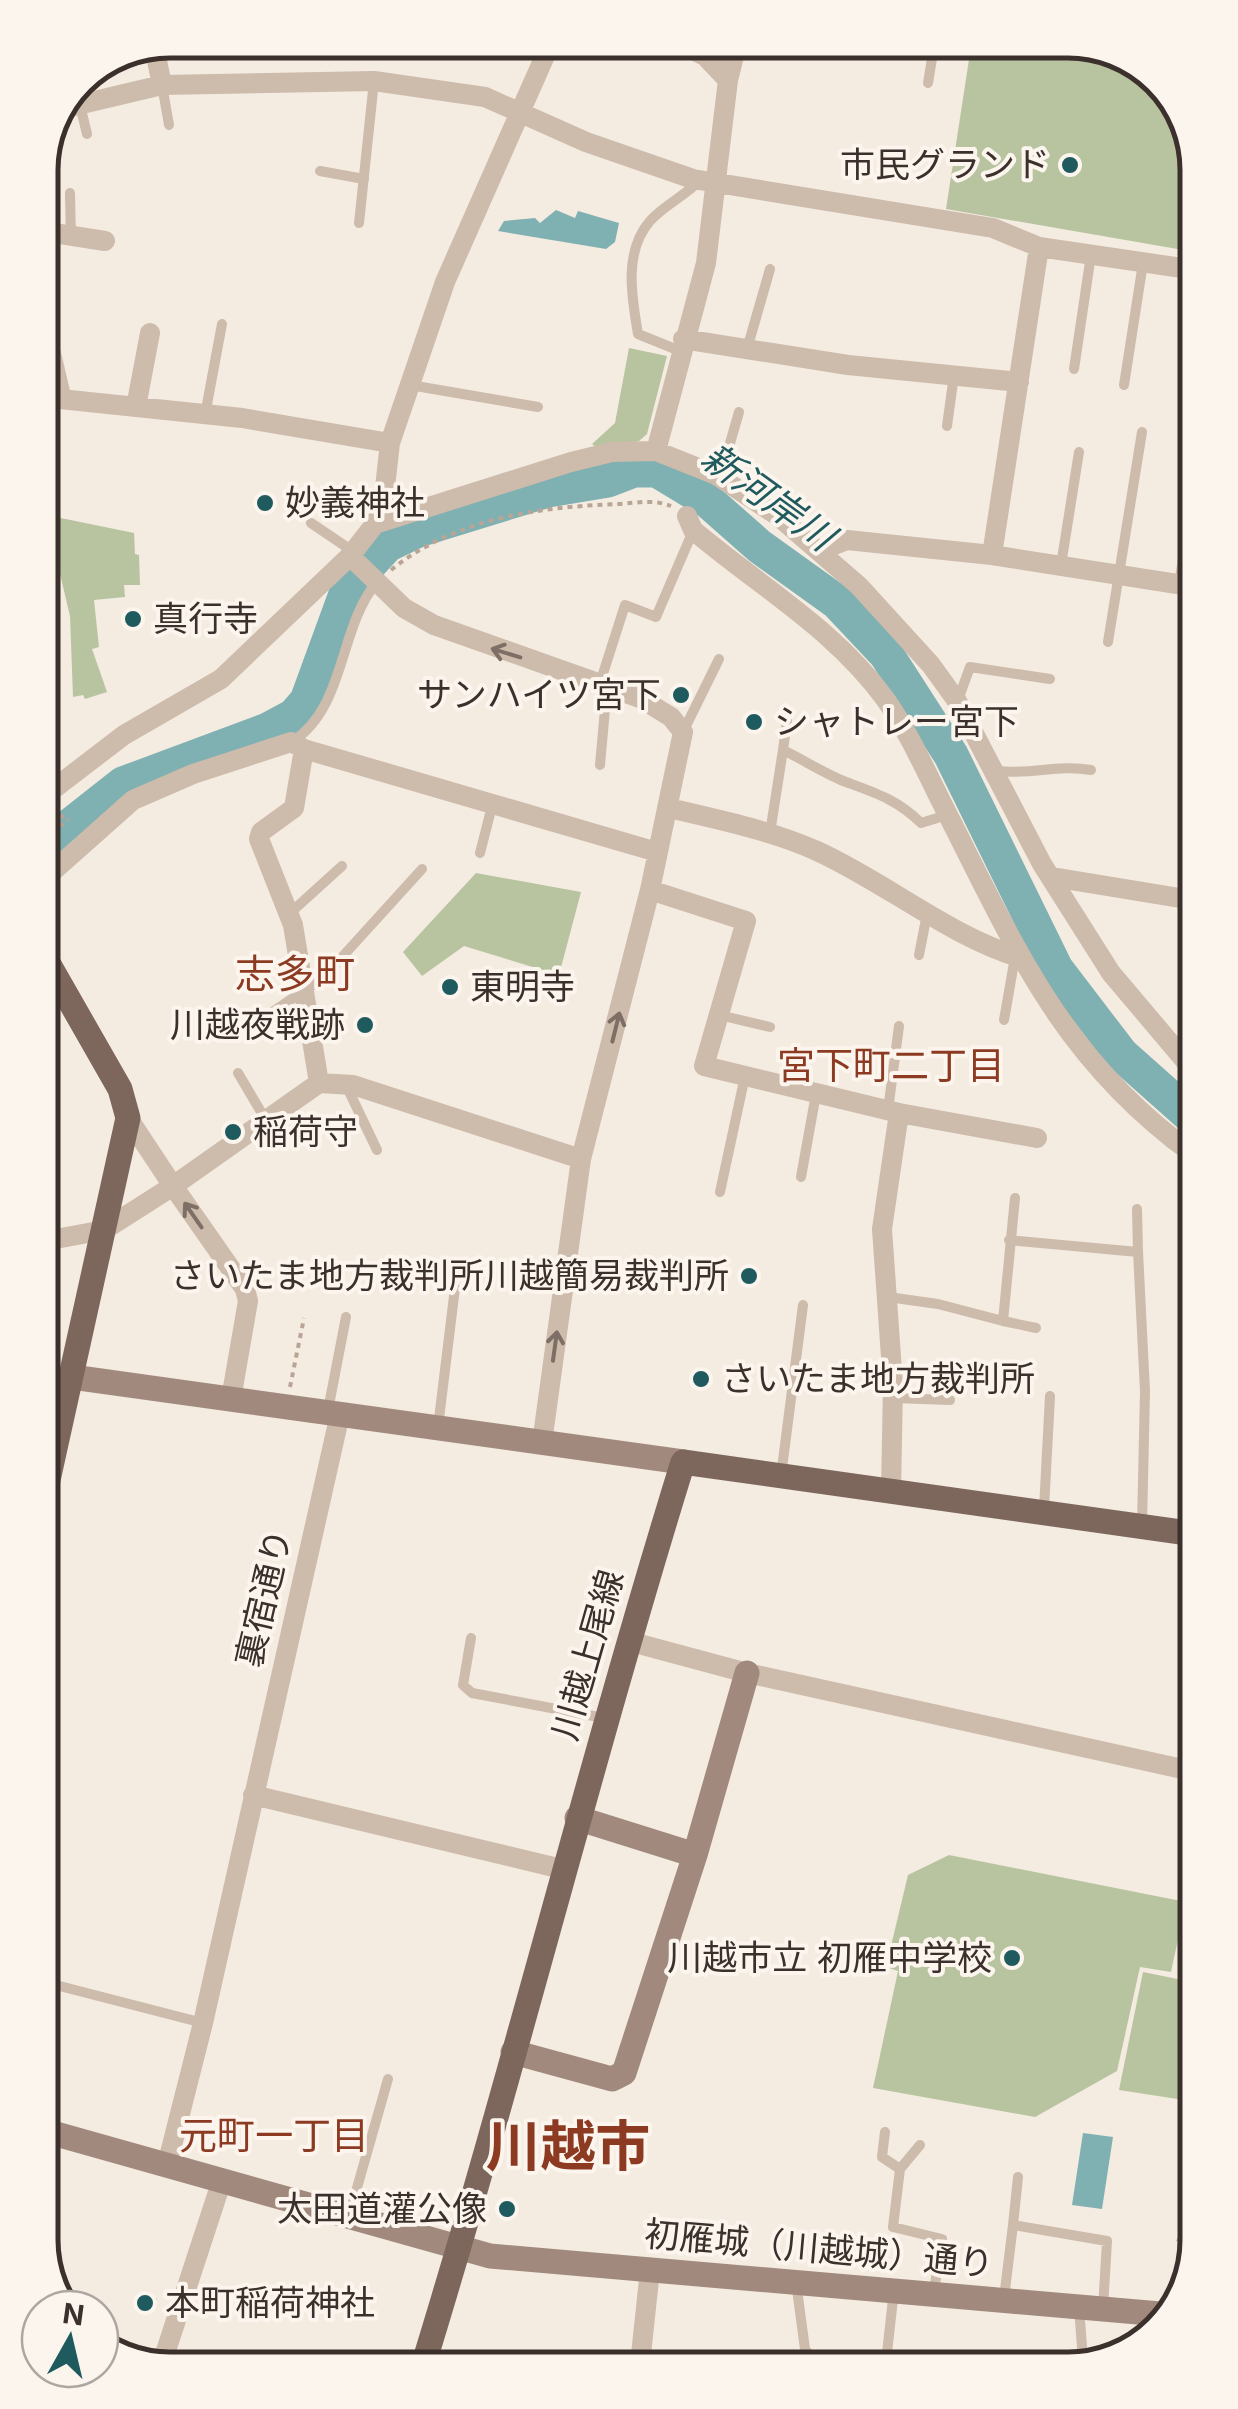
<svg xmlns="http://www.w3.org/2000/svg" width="1238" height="2409" font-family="Inter,'Noto Sans JP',sans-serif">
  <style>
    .green { fill: #b8c4a0 }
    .water { fill: #7fb0b2 }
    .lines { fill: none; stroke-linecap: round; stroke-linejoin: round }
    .river { stroke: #7fb0b2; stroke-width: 35 }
    .path { stroke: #b9a596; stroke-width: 4; stroke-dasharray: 5 5; stroke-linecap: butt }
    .lane { stroke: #cdbbac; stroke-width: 10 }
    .street { stroke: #cdbbac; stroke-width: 20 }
    .secondary { stroke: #a18a7d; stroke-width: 25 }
    .primary { stroke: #7d675c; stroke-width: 25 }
    .oneway { stroke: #7d6f65 }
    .poi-dot { fill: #1f5a5e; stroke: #fbf5ee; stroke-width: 4 }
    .labels { text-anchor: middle; stroke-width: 8; stroke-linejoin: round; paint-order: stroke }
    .poi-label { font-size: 35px; fill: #3b302b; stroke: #fbf5ee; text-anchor: start }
    .street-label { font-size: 35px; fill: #3b302b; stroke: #fbf5ee }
    .water-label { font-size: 38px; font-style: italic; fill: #1f5a5e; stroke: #fbf5ee }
    .neighbourhood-label { font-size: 38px; fill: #8c3b22; stroke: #fbf5ee }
    .quarter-label { font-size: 40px; fill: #8c3b22; stroke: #fbf5ee }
    .town-label { font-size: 55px; font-weight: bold; fill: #8c3b22; stroke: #fbf5ee }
    .rim { fill: none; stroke: #3b302b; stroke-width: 5 }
  </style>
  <rect width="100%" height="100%" fill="#f4ebe1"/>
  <path class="green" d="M972 40H1077L1147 66 1188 121 1189 251 946 209Z
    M629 348 667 356 647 434 639 441 600 450 592 444 615 423Z
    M46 515 134 533 135 554 139 555 140 585H124L125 597 94 600 99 647 92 649 107 692 85 699 83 695 73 697 70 616Z
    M476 873 581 892 559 975 464 946 422 976 403 952Z
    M949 1855 1186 1902 1171 1972 1140 1967 1117 2071 1035 2117 873 2088 898 1971 886 1967 908 1875Z
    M1143 1972 1197 1983V2102L1119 2090Z"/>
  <path class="water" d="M556 210 575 218 578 211 619 223 615 242 606 249 498 231 504 221 535 218 540 223Z
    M1083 2133 1113 2137 1102 2209 1072 2205Z"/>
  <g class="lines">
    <path class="river" d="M43 847 123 784 268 730 294 716 307 701 349 586 387 545 418 530 548 490 608 480 634 470H657L708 501 759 546 837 602 886 654 951 755 1056 969 1121 1054 1193 1118"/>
    <path class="path" d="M391 570C455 518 539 507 618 504 637 503 653 499 671 506
      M43 829 64 815 68 820
      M43 838 68 820
      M290 1387 304 1318
      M1177 2239 1196 2246
      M142 2296 161 2302"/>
    <path class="lane" d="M928 83 935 40
      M162 85 169 125
      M80 105 87 134
      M320 171 364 179
      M70 193 71 237
      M359 223 374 81
      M45 306 67 400
      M747 349 770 269
      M680 351 638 334C632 298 623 252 650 221 664 205 685 196 699 181
      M1074 369 1091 255
      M410 385 538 407
      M1124 385 1143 263
      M205 415 222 324
      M947 426 954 375
      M720 478 739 412
      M311 523 354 552
      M1061 565 1079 452
      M1179 584 1190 515
      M1108 642 1142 432
      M600 683 625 605 656 617 693 531
      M958 700 970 667 1050 679
      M683 732 719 659
      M292 742C346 707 338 630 376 583
      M783 750 787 721
      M600 765 607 687
      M996 771C1033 775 1057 764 1091 770
      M770 833 783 750C804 760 825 774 846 782 876 793 898 800 921 823L947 815
      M480 853 492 806
      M289 914 342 866
      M919 955 927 914
      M719 1015 770 1027
      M1004 1020 1015 957
      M247 1029 323 978 422 869
      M238 1073 267 1122
      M345 1083 377 1150
      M888 1110 899 1026
      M801 1177 816 1094
      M720 1192 745 1076
      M1137 1209 1138 1252
      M1009 1240 1138 1252 1145 1391 1142 1526
      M888 1297 938 1304 1003 1321 1015 1198
      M1003 1321 1036 1328
      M894 1398 950 1400
      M328 1410 346 1317
      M438 1427 455 1288
      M781 1476 803 1305
      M1044 1509 1050 1396
      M471 1638 463 1685 472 1693 604 1718
      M48 1983 203 2023
      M885 2132 882 2157 900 2169
      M920 2145 900 2169 893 2227 942 2239 934 2291
      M349 2216 388 2079
      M1013 2225 1018 2177
      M796 2282 805 2349 815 2362
      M1004 2298 1013 2225 1107 2241 1103 2308
      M1079 2307 1083 2360
      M100 2343 162 2362
      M886 2362 894 2290"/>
    <path class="street" d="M154 46 162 85 374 81 485 97 586 142 693 179 993 228 1039 247 1189 269
      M728 80 738 40
      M65 108 162 85
      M41 231 105 241
      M683 339 848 365 1019 382
      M41 397 242 418 390 443
      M136 407 150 333
      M656 451 706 263 728 80 705 56 673 40
      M687 516 693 530C759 586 835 629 886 700 912 737 930 781 951 821 1019 956 1066 1062 1193 1154
      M375 524 383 505 390 443 445 282 552 40
      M819 551 847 540 992 555 1190 586
      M992 555 1039 247
      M350 556 404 608 434 625 640 698 671 717 683 732 650 890 581 1159 542 1443
      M304 749 657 852
      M43 797 124 735 221 679 350 556 375 524 571 462 612 452 656 451 716 475 778 516 859 586 931 665 957 701 1042 864 1111 973 1193 1070
      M669 808C719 820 770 830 817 851 887 883 947 935 1021 958
      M1052 877 1192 900
      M43 880 133 800 193 774 291 742 304 749 294 808 261 832 259 839 293 925 319 1083 173 1186 245 1289 248 1301 231 1399
      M650 890 746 921 704 1066 899 1113 882 1229 893 1385 891 1492
      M319 1083 353 1085 581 1159
      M899 1113 1037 1138
      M45 1241 104 1230 173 1186 128 1118
      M628 1641 747 1673 1196 1772
      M253 1795 562 1869
      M167 2165 203 2023 340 1414
      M640 2364 650 2270
      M160 2369 222 2180"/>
    <path class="secondary" d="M72 1377 683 1462
      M577 1818 695 1855
      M513 2052 612 2079 624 2073 695 1855 747 1673
      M49 2132 490 2256 1172 2315"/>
    <path class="primary" d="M44 956 120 1089 128 1118 46 1489
      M423 2366C515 2067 590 1762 683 1462L1195 1534"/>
  </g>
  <defs><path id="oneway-shaft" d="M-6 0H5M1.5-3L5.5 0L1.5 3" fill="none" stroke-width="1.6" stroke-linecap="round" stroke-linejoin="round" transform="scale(2.5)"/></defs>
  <g class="oneway">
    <use href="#oneway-shaft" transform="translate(506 653) rotate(-163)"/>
    <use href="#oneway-shaft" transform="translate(616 1027) rotate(-76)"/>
    <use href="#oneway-shaft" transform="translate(193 1215) rotate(-125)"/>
    <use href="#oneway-shaft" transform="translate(555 1346) rotate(-82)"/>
  </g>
  <g class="poi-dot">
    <circle cx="1070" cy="165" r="10"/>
    <circle cx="265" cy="503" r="10"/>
    <circle cx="133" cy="619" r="10"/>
    <circle cx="681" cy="695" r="10"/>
    <circle cx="754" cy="722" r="10"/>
    <circle cx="450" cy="987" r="10"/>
    <circle cx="365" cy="1025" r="10"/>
    <circle cx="233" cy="1132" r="10"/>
    <circle cx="749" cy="1276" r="10"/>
    <circle cx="701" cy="1379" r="10"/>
    <circle cx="1012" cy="1958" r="10"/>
    <circle cx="507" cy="2209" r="10"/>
    <circle cx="145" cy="2303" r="10"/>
  </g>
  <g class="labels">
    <g class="poi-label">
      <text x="1050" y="177" text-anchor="end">市民グランド</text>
      <text x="285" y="515">妙義神社</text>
      <text x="153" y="631">真行寺</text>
      <text x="661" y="707" text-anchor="end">サンハイツ宮下</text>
      <text x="774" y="734">シャトレー宮下</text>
      <text x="470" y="999">東明寺</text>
      <text x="345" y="1037" text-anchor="end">川越夜戦跡</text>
      <text x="253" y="1144">稲荷守</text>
      <text x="729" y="1288" text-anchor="end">さいたま地方裁判所川越簡易裁判所</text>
      <text x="721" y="1391">さいたま地方裁判所</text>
      <text x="992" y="1970" text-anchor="end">川越市立 初雁中学校</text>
      <text x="487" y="2221" text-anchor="end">太田道灌公像</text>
      <text x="165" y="2315">本町稲荷神社</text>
    </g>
    <g class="street-label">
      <text transform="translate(264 1598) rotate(-77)" y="12">裏宿通り</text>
      <text transform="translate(588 1655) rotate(-74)" y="12">川越上尾線</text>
      <text transform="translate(819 2249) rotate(5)" y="12">初雁城（川越城）通り</text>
    </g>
    <g class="water-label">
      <text transform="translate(768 497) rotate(36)" y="13">新河岸川</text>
    </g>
    <g class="neighbourhood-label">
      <text x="891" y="1079">宮下町二丁目</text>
      <text x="274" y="2149">元町一丁目</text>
    </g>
    <g class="quarter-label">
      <text x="295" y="988">志多町</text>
    </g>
    <g class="town-label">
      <text x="568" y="2166">川越市</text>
    </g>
  </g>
  <path d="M0 0H1238V2409H0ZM170 58H1068A112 112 0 0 1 1180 170V2240A112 112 0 0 1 1068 2352H170A112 112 0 0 1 58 2240V170A112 112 0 0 1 170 58Z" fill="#fbf5ee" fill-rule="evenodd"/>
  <path class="rim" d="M170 58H1068A112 112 0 0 1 1180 170V2240A112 112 0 0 1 1068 2352H170A112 112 0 0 1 58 2240V170A112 112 0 0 1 170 58Z"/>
  <g transform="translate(70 2339) rotate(8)"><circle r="48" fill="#fbf5ee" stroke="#aea6a0" stroke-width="2.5"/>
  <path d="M0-8L18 38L0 25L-18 38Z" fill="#1f5a5e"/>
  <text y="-15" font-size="28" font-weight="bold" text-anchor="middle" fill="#3b302b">N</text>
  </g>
</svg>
